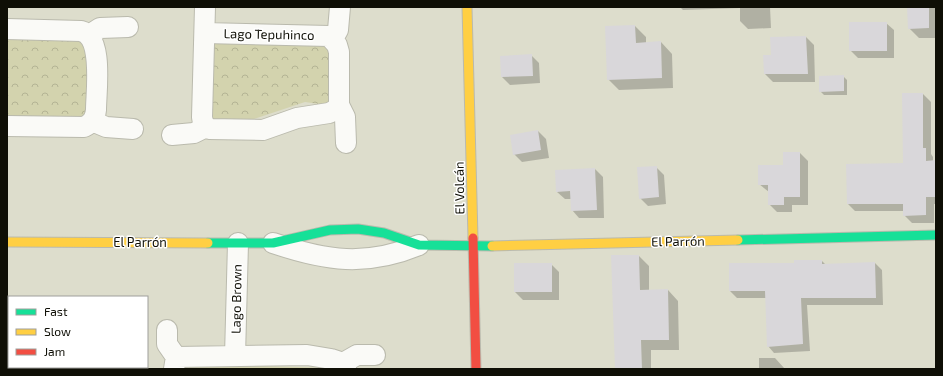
<svg xmlns="http://www.w3.org/2000/svg" width="943" height="376" font-family="'Exo 2',sans-serif">
  <style>
    .grass { fill: #d3d3ae }
    .park { fill: url(#park-crowns) }
    .shadow { fill: #0003 }
    .building { fill: #d9d7da }
    .lines { fill: none; stroke-linecap: round; stroke-linejoin: round }
    .street-casing { stroke: #babaad; stroke-width: 22 }
    .fast-casing { stroke: #babaad; stroke-width: 11 }
    .slow-casing { stroke: #babaad; stroke-width: 11 }
    .jam-casing { stroke: #babaad; stroke-width: 11 }
    .street { stroke: #fafaf7; stroke-width: 20 }
    .fast { stroke: #16e098; stroke-width: 9 }
    .slow { stroke: #ffcf43; stroke-width: 9 }
    .jam { stroke: #f24e42; stroke-width: 9 }
    .labels { text-anchor: middle; stroke-width: 3; stroke-linejoin: round; paint-order: stroke }
    .street-label { font-size: 13px; fill: #0f0f06; stroke: #fff }
  </style>
  <defs>
    <pattern id="park-crowns" width="20" height="18" patternUnits="userSpaceOnUse"><rect width="20" height="18" fill="#d3d3ae"/><path d="M2 6a3 3 0 1 1 6 0M12 15a3 3 0 1 1 6 0" fill="none" stroke="#b4b494"/></pattern>
  </defs>
  <rect width="100%" height="100%" fill="#ddc"/>
  <path class="grass" d="M192 364 331 368 333 369H188Z"/>
  <path class="park" d="M7 37 95 40 93 118 7 120Z
    M208 43 333 44V106L305 102 248 121 207 122Z
    M7 362 9 363V367H50L52 369H7Z"/>
  <path class="shadow" d="M680 7H770L771 28 748 29 740 21V8L683 10Z
    M908 7H936V38H919L909 28Z
    M886 23 894 30V58H858L850 50Z
    M635 26 646 37V43L661 42 672 54 673 88 619 90 608 79Z
    M806 37 814 45 815 82H773L765 74 772 56Z
    M531 55 539 63 540 83 510 85 502 77Z
    M843 76 847 80V95H824L820 91Z
    M923 94 931 102V154L933 157V162L936 161V204H934V223H912L904 215V211H855L848 204 904 164Z
    M538 131 546 139 549 158 522 162 514 154Z
    M784 153H800L808 161V205H792V212H777L769 204V192L759 184 784 166Z
    M656 167 664 175 666 204 648 206 640 198Z
    M595 169 603 177 604 218H579L572 210 571 199H565L557 192Z
    M639 256 649 266V291L668 290 678 301 679 350H651V369H616Z
    M822 261 826 265 875 263 882 270 883 305H807L810 351 774 353 768 346 767 298H737L730 291 795 264Z
    M551 264 559 272V300H523L515 292Z
    M759 358H775L785 369H759Z"/>
  <path class="building" d="M907 7H929V28L908 29Z
    M849 22H887V51H849Z
    M635 25 636 43 661 41 662 78 607 80 605 26Z
    M806 36 808 74H764L763 55H771L770 37Z
    M532 54 533 76 501 77 500 56Z
    M844 75V91L819 92V76Z
    M902 93H923V148H926V161L936 160V197H926V215L903 216V204H847L846 164 903 163Z
    M538 130 541 150 513 155 510 135Z
    M783 152H800V197H784V205H768V185H758V165H783Z
    M657 166 659 197 639 199 637 167Z
    M595 168 597 210 571 211 570 191 556 192 555 170Z
    M611 255H639L640 290 668 289 669 340H641L642 369H615Z
    M794 260H822V264L875 262 876 298H801L803 344 767 347 765 291H729V263H794Z
    M514 263H552V292H514Z"/>
  <g class="lines">
    <defs>
      <path id="street" d="M7 29 81 31C104 37 96 91 96 110 95 119 92 123 84 127L7 126
        M205 33 329 36 337 45 339 52V105L335 110 329 113 297 118 263 130 209 129 203 123 202 117 205 7
        M89 35 100 28 128 27
        M333 39 338 30 340 7
        M339 105 345 117 346 143
        M92 121 106 127 133 129
        M172 135 194 133 206 127
        M273 243C326 261 366 267 419 245
        M167 330V344L176 357
        M7 354H9
        M235 356 238 243
        M343 363 357 355H375
        M59 367V369
        M174 369 176 357 307 355 331 359 343 363 346 369"/>
      <path id="fast" d="M738 240 936 235
        M208 243H273L330 230 358 229 384 233 419 245 492 246"/>
      <path id="slow" d="M467 7 473 238
        M7 242 208 243
        M492 246 738 240"/>
      <path id="jam" d="M473 238 476 369"/>
    </defs>
    <use href="#street" class="street-casing"/>
    <use href="#fast" class="fast-casing"/>
    <use href="#slow" class="slow-casing"/>
    <use href="#jam" class="jam-casing"/>
    <use href="#street" class="street"/>
    <use href="#fast" class="fast"/>
    <use href="#slow" class="slow"/>
    <use href="#jam" class="jam"/>
  </g>
  <g class="labels">
    <g class="street-label">
      <text transform="translate(269 34) rotate(1)" y="5">Lago Tepuhinco</text>
      <text transform="translate(459 188) rotate(-91)" y="5">El Volcán</text>
      <text transform="translate(678 241) rotate(-1)" y="5">El Parrón</text>
      <text x="140" y="247">El Parrón</text>
      <text transform="translate(236 299) rotate(-89)" y="5">Lago Brown</text>
    </g>
  </g>
  <rect width="943" height="376" fill="none" stroke="#0f0f06" stroke-width="16"/>
  <rect x="8" y="296" width="140" height="72" fill="#ffffff" stroke="#9f9f9b"/>
  <rect x="16" y="309" width="20" height="6" fill="#16e098" stroke="#9f9f9b"/>
  <text x="44" y="316" font-size="12" fill="#0f0f06">Fast</text>
  <rect x="16" y="329" width="20" height="6" fill="#ffcf43" stroke="#9f9f9b"/>
  <text x="44" y="336" font-size="12" fill="#0f0f06">Slow</text>
  <rect x="16" y="349" width="20" height="6" fill="#f24e42" stroke="#9f9f9b"/>
  <text x="44" y="356" font-size="12" fill="#0f0f06">Jam</text>
</svg>
